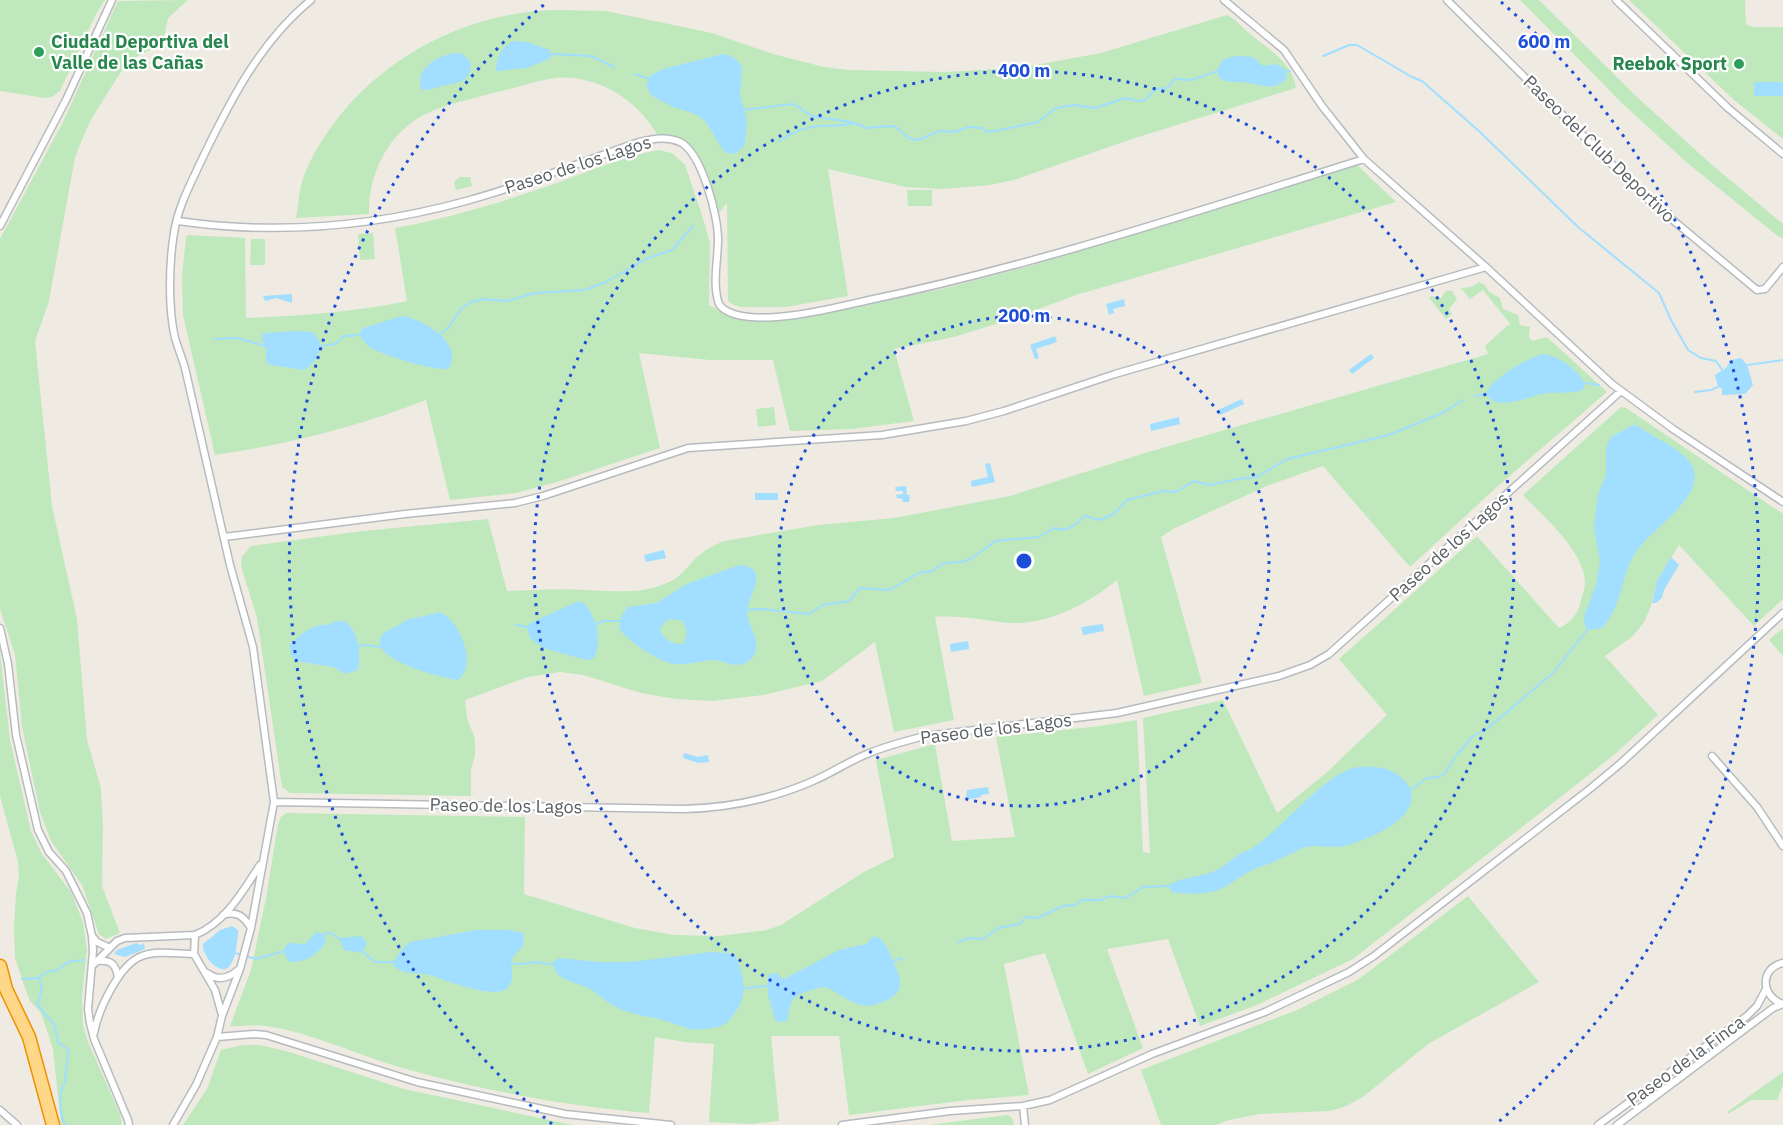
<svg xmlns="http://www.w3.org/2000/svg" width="1783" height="1125" font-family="'IBM Plex Sans',sans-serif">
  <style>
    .green { fill: #bfe9bc }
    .water { fill: #a1deff; fill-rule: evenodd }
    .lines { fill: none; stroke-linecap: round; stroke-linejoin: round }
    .stream { stroke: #a1deff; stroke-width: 2 }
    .minor-casing { stroke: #b7bbc0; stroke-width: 9 }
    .motorway-casing { stroke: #f09100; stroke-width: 15 }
    .minor { stroke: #fff; stroke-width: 6 }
    .motorway { stroke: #ffd788; stroke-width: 12 }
    .ring { fill: none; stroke: #1d4ed8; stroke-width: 3; stroke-dasharray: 3 6 }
    .leisure-dot { fill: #2e9e5b; stroke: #fff; stroke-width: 2 }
    .labels { text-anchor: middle; stroke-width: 4.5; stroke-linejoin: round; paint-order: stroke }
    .leisure-label { font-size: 18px; font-weight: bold; fill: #27864d; stroke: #fff; text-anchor: start }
    .street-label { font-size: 18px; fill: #5a6064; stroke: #fff }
    .centre { fill: #1d4ed8; stroke: #fff; stroke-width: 3 }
    .ring-label { font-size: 18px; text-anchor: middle; font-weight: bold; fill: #1d4ed8; stroke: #fff; stroke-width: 4.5; stroke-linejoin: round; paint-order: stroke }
  </style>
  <rect width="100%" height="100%" fill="#efebe2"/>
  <path class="green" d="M0 0H105L96 14 60 91 52 97 45 98 0 91Z
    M188 0 168 18 163 43 127 62 90 121 75 157 49 301 35 341 52 506 77 619 87 740 101 788 103 826 102 886 120 933 106 939 99 934 82 885 51 841 40 812 22 727 15 655 0 609V239L62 124 118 1Z
    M1520 0H1539L1637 97 1711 164 1783 224V238L1779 237 1685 161 1623 104Z
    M1629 0H1745L1746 24 1753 27H1783V139L1734 100Z
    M556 10 606 11 712 33 773 54 824 67 848 70 944 72 1018 68 1101 53 1227 15C1236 19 1241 27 1249 33 1267 48 1293 63 1296 88L1135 138 1014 180 990 185 942 189 906 187 828 169 848 296 786 307H740L734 305 728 301 727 203 718 214C707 178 702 137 657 134 638 103 610 83 573 78 551 75 527 85 506 90 482 96 455 102 432 111 391 128 368 171 369 214L296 218C299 203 299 186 305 173 348 75 451 12 556 10Z
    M659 150 672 153 685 165 701 212 710 243 709 305 732 317 743 319 826 312 946 288 1029 266 1357 165 1396 202 1076 295 1012 319 954 337 894 349 914 421 852 429 790 431 773 360H710L639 353 660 448 557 482 516 493 450 500 426 400C357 427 289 444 215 455L183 315 182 276 186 237 188 235 245 238 246 318C300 316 354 312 407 301L395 228C450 218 502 202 554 184 588 172 624 156 659 150Z
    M460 177H470L472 186 456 190 454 182Z
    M907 190H932V206H908Z
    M373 233 375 259 360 260 358 234Z
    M251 239H265V265H250Z
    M1479 282 1485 285 1489 292 1500 298 1503 309 1518 315 1520 325 1530 327 1529 337 1532 341 1547 337 1607 392 1498 486 1410 567 1323 466 1269 485 1175 528 1161 537 1202 683 1144 696 1117 580C1088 604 1048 625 1010 623 985 621 961 615 935 617L954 720 894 732 875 642 822 681 763 695 712 701 676 699 641 693 583 675 560 672 528 677 465 700 467 718 475 739V755L471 770V796L290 793 282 787 257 618 241 566 242 557 251 546 363 531 488 519 507 591C533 590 560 588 586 590 614 591 642 595 669 582 680 577 685 570 693 561 700 553 713 545 724 541L818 525 894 518 1010 496 1145 453 1488 354 1485 346 1508 325H1511L1483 290 1470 299 1461 288 1471 287Z
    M1446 291H1452L1457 299 1449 309 1452 314 1446 319 1429 298 1431 296 1441 298Z
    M774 407 776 425 758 427 756 409Z
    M1621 407 1626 408 1783 514V599L1754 626 1679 545 1657 581 1651 606 1644 622 1633 636 1605 656 1658 715 1615 754 1567 792 1353 959 1257 1005 1200 1026 1168 939 1107 949 1143 1048 1088 1074 1045 953 1004 964 1029 1095 968 1100 849 1115 839 1036H771L779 1121 750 1124 709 1122 714 1044 685 1042 655 1037 649 1113C567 1106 485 1091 406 1069 359 1056 314 1033 266 1026 254 1024 241 1027 230 1026L251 970 266 898 278 824 281 817 286 813 525 817 524 894 635 928 674 935 719 936 767 930 781 925 862 873 894 857 876 760 931 745H935L952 841 1015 837 996 737 1100 726 1137 720 1143 852 1150 853 1143 718 1223 700 1277 813 1326 773 1387 715 1339 659 1477 536 1559 628C1572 622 1578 614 1581 600 1583 594 1585 588 1585 582 1584 551 1543 516 1523 495Z
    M1783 628V656L1769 640Z
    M0 653 10 740 31 831 42 854 71 892 83 922 87 950 82 997 83 1025 88 1042 120 1114 122 1125H61L53 1049 41 1013 30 1001 25 988 15 958 14 927 16 893 19 876 18 862 0 796Z
    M1468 896 1539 982 1428 1044 1363 1097 1344 1107 1330 1111 1260 1114 1229 1120 1216 1125H1161L1141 1070 1297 1010 1359 979Z
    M243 1045H260L286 1051 404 1089 573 1125H183L207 1089 221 1050Z
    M1783 1072V1085L1777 1100H1751L1728 1114 1727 1112Z
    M1008 1115 1012 1118 1014 1125H928Z"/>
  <path class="water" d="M513 41 527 42 550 50 551 58 527 68 496 71C497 58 500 48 513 41Z
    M456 53 462 54 470 61C474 82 457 83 442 86 435 88 429 90 422 90 413 69 438 55 456 53Z
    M723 54 731 56 738 61 742 67 740 95 747 120 745 145C721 173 717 127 700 117 693 112 682 110 673 107 667 104 662 101 656 98L651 95 646 85 651 75 663 69Z
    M1240 56 1253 57 1263 66 1276 64 1285 69 1286 79C1272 94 1257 82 1240 82 1231 82 1225 83 1218 76 1217 60 1226 57 1240 56Z
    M1754 82H1783V96H1754Z
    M292 294V303L276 298 265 301 263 296Z
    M1124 299 1125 306 1113 309 1114 313 1109 315 1106 304Z
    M402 316C422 319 464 342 449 368 439 373 387 356 375 350 367 346 362 340 359 333L363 328Z
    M298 331 312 332C328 344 318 361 304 370L271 365 266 362V348L262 340 263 333Z
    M1055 336 1057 342 1036 349 1039 358 1035 359 1030 345Z
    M1371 354 1374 358 1352 374 1349 370Z
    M1544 354C1560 357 1577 369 1585 383L1583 390C1571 394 1561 392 1549 393 1531 394 1499 414 1486 394 1491 379 1529 357 1544 354Z
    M1741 358 1747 365 1753 385 1745 394 1722 395V388L1718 387 1715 375 1726 368 1731 360Z
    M1242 399 1244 404 1220 415 1218 410Z
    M1179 417 1180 424 1151 431 1150 424Z
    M1633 425 1638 426C1653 437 1670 443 1684 456 1721 489 1652 526 1635 553 1621 576 1622 607 1602 628L1587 630 1584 622 1585 614 1596 585 1600 561 1594 527 1598 495 1606 475V448L1611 437Z
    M990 463 995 482 972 487 971 481 988 477 985 464Z
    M906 486 907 495H910L909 502H902L903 499 897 498 896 495 903 494V491H896L895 487Z
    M755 493H778V500H755Z
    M664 550 666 558 646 562 644 555Z
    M1671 557 1679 565 1664 590 1662 598 1656 603H1652L1657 581Z
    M739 565C773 568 747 596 747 612 748 628 765 645 751 659 738 672 723 659 712 660 700 661 688 665 676 664 661 664 626 640 619 628L621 616 628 607 656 603 687 584ZM671 619 683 621 687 632 684 644C672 644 663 640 660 629L666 621Z
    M579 601C596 608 603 644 594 658L589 660 583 659 546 649 531 640 527 628 530 623Z
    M439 612C460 619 479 667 457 680 443 678 362 658 383 634 385 631 388 631 391 629 396 627 402 623 407 620 416 617 428 616 439 612Z
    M336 621H343C359 628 361 655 358 670L345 674 333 667 301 662 292 657 289 646C296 638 306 629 317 626 324 624 329 626 336 621Z
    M1103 624 1104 631 1083 635 1081 627Z
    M968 641 969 649 951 652 950 644Z
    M684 753 698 757 708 755 709 762 698 763 683 758Z
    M1357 767C1373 766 1393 767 1404 780 1434 813 1369 840 1344 846 1329 849 1317 843 1303 848 1294 852 1284 857 1274 862 1266 865 1257 867 1249 872 1239 877 1229 886 1218 890 1204 895 1186 894 1172 892L1170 889V884C1184 877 1200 877 1215 871 1224 867 1230 860 1238 855 1242 852 1247 851 1251 849 1284 828 1322 775 1357 767Z
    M988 787 989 794 981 795V797L966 800 967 790Z
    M232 926 238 930V934C237 943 236 955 232 962 224 982 201 956 203 944L220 930Z
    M476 930H509L524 933 523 946 512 958C509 970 517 980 506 989 493 999 448 981 433 976 420 971 404 977 393 965V962L403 948 410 942Z
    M316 932 324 934 326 942C315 956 307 962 289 962L283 951 288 943 305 944Z
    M361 936 367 943C362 957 355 951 344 950L339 938Z
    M874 936C883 938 888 949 891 957 900 977 909 991 883 1002 875 1005 869 1007 861 1005 848 1002 839 993 827 988 821 986 816 989 809 991 789 996 791 1003 787 1021L780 1022 775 1020 768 995V975L777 973 781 978H786L839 950 866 944Z
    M136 943 141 945 144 943 145 949 125 957 114 954 117 950Z
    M712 952 727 953 735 956C743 972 748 992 738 1008 734 1014 729 1023 723 1025 714 1029 701 1030 691 1029 682 1027 674 1023 665 1021 649 1016 632 1015 616 1007 605 1002 597 992 586 987 573 981 552 980 554 961L559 958 599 962H630Z"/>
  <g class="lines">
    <path class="stream" d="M551 54 591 56 614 67
      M1323 56 1349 45H1357L1412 77 1422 81 1480 132 1578 227 1659 293 1671 320 1688 350 1701 358 1716 361 1723 371
      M1286 72 1290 71
      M635 74 650 79
      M743 110 792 104C800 106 805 114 813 116 825 119 858 121 865 128L890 126 896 127 907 137 915 140 921 139 939 131 955 132 968 127 982 128 987 132 995 131 1038 122 1054 109 1061 107 1074 105 1095 108 1125 98 1138 101 1145 100 1156 89 1167 88 1175 79 1191 80 1218 71
      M779 141C791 133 804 127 819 126 832 125 841 127 853 123
      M439 335 448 328 462 308 471 302 483 299 507 301 535 293 585 290 606 282 648 258 672 250 693 226
      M214 339 237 338 266 346
      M320 346 335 344 344 336 362 335
      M1747 365 1783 360
      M1585 383 1599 385
      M1695 392 1711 390 1718 387
      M1475 396 1486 394
      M747 610 762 609 809 614 823 605 849 601 860 588 890 590 919 573 932 571 944 563 962 562 971 559 995 541 1039 537 1054 528C1067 533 1075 525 1085 516L1099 520 1105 518 1114 514 1127 500 1163 491 1176 492 1194 481 1210 485 1238 479 1257 477 1287 459 1389 435 1442 413 1463 400
      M516 625 528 627
      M593 626 603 621H621
      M359 646C368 643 374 648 382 647
      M1410 790 1427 778 1439 777 1446 772 1455 757 1472 737 1488 728 1553 673 1587 630
      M323 936 329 932 340 939
      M958 942 969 938 983 939 998 928 1020 924 1026 917 1037 918 1063 906 1074 905 1082 900H1100L1110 896 1126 898 1143 887 1169 886
      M361 950 375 962H393
      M233 953 240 954
      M246 956 256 959 284 951
      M508 962C518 965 524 964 534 962 540 962 548 965 555 964
      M891 962 902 958
      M22 979 37 978
      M742 989 762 986 771 987
      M65 1125C59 1112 59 1100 62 1087L66 1082 65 1077 69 1050 58 1042 55 1026 37 1004C42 996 43 986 38 978L47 972 58 970 68 962 83 960"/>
    <defs>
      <path id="minor" d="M1224 0 1284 50 1322 106 1364 159 1486 267 1612 384 1673 429 1783 502
        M1447 0 1645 197 1757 290 1765 289 1783 267
        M1616 0 1728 108 1783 154
        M178 221C275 235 372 227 466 201 525 185 581 162 639 142 653 139 666 136 680 142 702 153 718 216 718 239 718 260 712 284 719 304 722 309 728 312 734 314 769 325 833 308 869 300 1037 265 1200 210 1364 159
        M0 226 66 100 112 0
        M224 537 405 514 515 503 543 496 688 448 882 435 966 421 1004 411 1115 374 1486 267
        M0 628 8 664 16 735 38 830 49 852 66 871 87 913 92 936 93 951 88 1009 90 1023 94 1039 128 1120 129 1125
        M1712 756 1757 807 1783 846
        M274 802 683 809C728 808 772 799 813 781 832 773 849 761 867 754 886 746 905 741 925 736L1117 713 1279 676 1310 665 1329 654 1621 391
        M223 915C237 910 244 917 251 928
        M195 935 194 954 215 990 222 1015
        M93 937 97 942 110 948
        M98 961C111 960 116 964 118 978
        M1783 963C1759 968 1761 997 1783 1004
        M93 965 117 941 125 938 195 935C225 923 243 891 260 865
        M207 973C218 981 228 979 238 970
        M94 1033C98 1011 119 964 142 956 157 950 178 954 194 954
        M217 1037 254 1034 266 1035 417 1082 565 1114 671 1125
        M1023 1106 1025 1125
        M0 1110 17 1125
        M173 1125 196 1085 217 1037 222 1016 240 969 251 928 274 802 253 647 230 565 185 368C182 358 178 348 175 338 168 308 169 263 174 233 178 206 192 181 203 157 231 99 261 41 311 0
        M842 1125 950 1111 1023 1106 1050 1100 1152 1054 1265 1012 1349 972 1374 956 1591 788 1621 763 1783 613
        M1598 1125 1747 1016 1757 1006 1766 989
        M1617 1125 1773 1008 1783 1004"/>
      <path id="motorway" d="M0 966 6 989 29 1037 53 1125"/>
    </defs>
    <use href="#minor" class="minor-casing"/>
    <use href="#motorway" class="motorway-casing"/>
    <use href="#minor" class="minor"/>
    <use href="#motorway" class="motorway"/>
  </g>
  <g class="ring">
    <circle cx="1024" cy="561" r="245"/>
    <circle cx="1024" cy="561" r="490"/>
    <path d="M552 1124A735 735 0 0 1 547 2M1501 2A735 735 0 0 1 1496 1124"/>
  </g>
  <g class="leisure-dot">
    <circle cx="39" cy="52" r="6"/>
    <circle cx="1739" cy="64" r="6"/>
  </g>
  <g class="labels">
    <g class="leisure-label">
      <text x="51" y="48">Ciudad Deportiva del<tspan x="51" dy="21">Valle de las Cañas</tspan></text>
      <text x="1727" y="70" text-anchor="end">Reebok Sport</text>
    </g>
    <g class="street-label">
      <text transform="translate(1599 149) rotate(44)" y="6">Paseo del Club Deportivo</text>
      <text transform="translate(578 165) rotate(-18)" y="6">Paseo de los Lagos</text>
      <text transform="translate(1449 547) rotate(-42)" y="6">Paseo de los Lagos</text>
      <text transform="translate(996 729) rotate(-7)" y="6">Paseo de los Lagos</text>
      <text transform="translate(506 806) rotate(1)" y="6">Paseo de los Lagos</text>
      <text transform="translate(1686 1061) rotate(-36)" y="6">Paseo de la Finca</text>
    </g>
  </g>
  <circle cx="1024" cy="561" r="9" class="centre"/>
  <g class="ring-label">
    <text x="1544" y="48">600 m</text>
    <text x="1024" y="77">400 m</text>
    <text x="1024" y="322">200 m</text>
  </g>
</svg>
